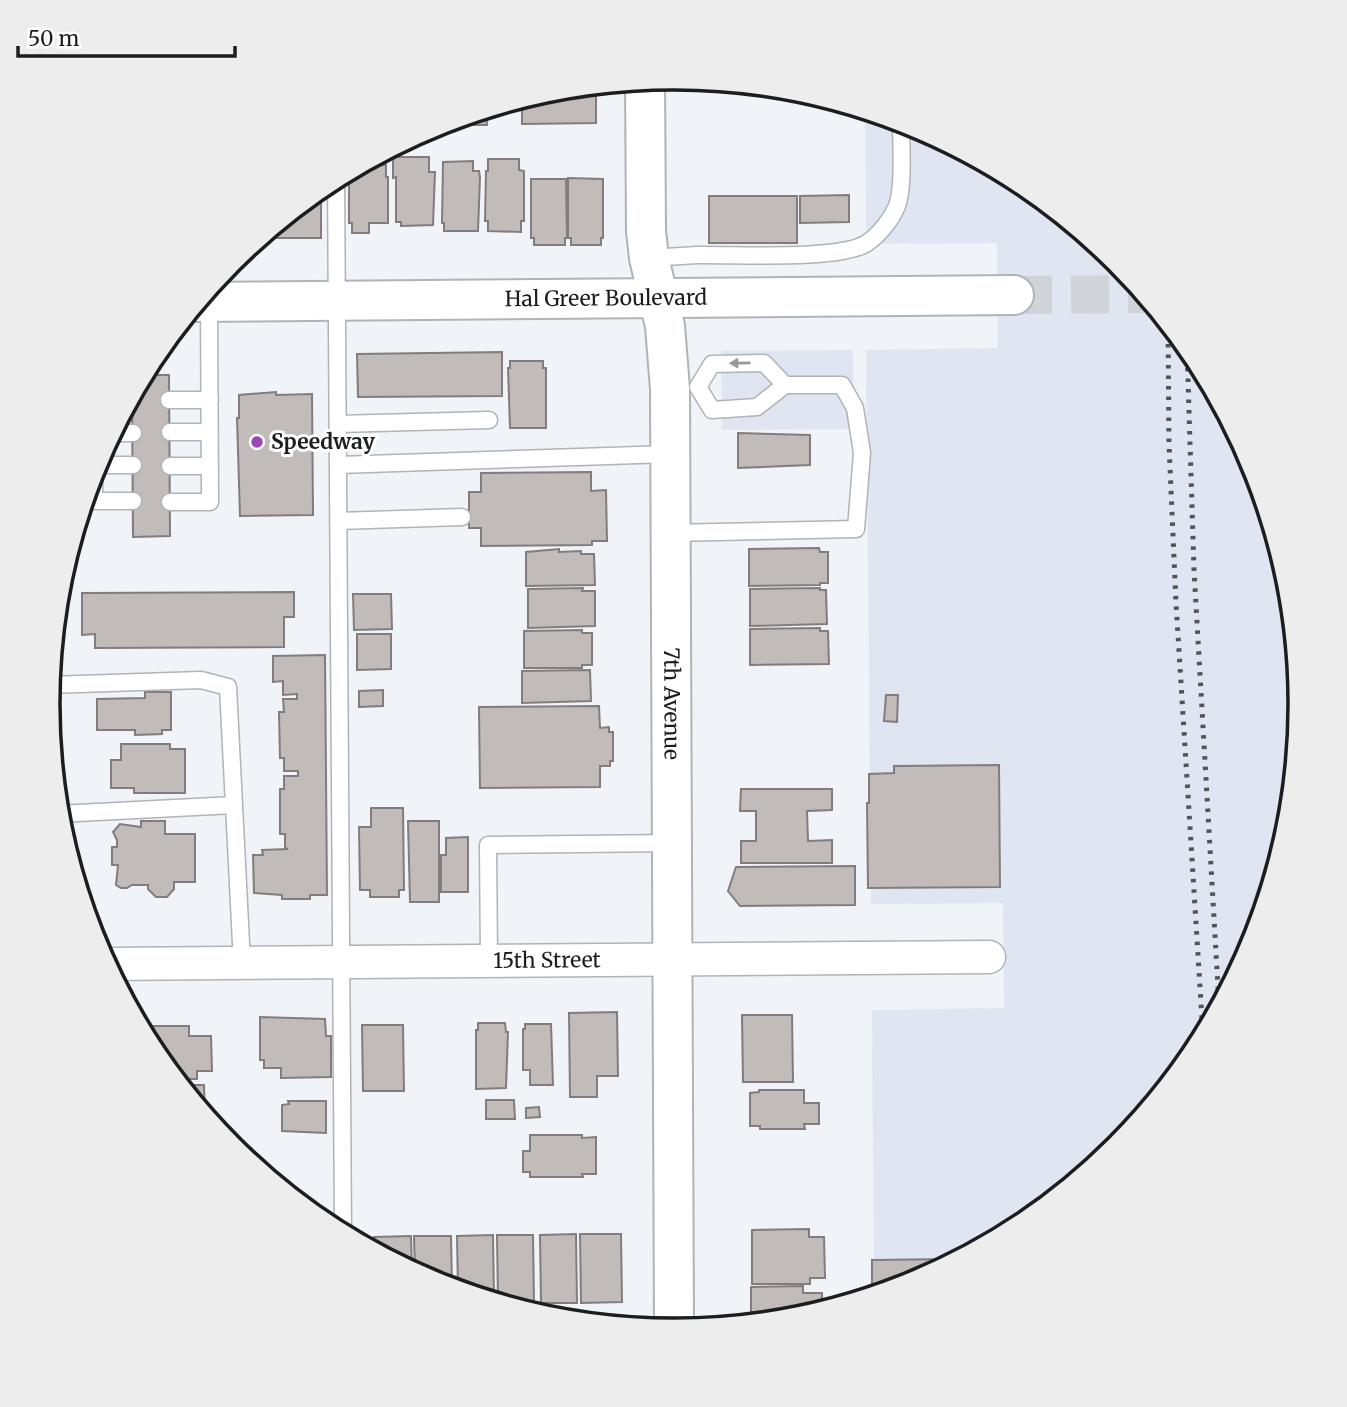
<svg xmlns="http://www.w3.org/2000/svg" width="1347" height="1407" font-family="Merriweather,serif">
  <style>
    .built { fill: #dfe6f1 }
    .building { fill: #c1bcba; stroke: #827d7c; stroke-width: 2 }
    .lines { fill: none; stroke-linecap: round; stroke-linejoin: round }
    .primary-tunnel { stroke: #d0d3d7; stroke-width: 38; stroke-dasharray: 38 19; stroke-linecap: butt }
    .service-casing { stroke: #b0b3b7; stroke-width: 19 }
    .minor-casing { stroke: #b0b3b7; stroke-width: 35 }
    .tertiary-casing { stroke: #b0b3b7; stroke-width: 42 }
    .primary-casing { stroke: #b0b3b7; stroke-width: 42 }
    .service { stroke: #fff; stroke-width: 16 }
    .minor { stroke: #fff; stroke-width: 32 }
    .tertiary { stroke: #fff; stroke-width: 38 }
    .primary { stroke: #fff; stroke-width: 38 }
    .rail { stroke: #535456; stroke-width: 5; stroke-dasharray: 3.5 7; stroke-linecap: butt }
    .oneway { fill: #99999a }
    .poi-dot { fill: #9b46b4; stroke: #fff; stroke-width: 2.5 }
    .labels { text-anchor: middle; stroke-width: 6; stroke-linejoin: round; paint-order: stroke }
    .street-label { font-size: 21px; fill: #1c1d1e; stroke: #fff }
    .poi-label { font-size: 21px; font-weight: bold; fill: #1c1d1e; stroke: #fff; text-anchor: start }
    .rim { fill: none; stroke: #1c1d1e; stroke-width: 3.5 }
  </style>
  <rect width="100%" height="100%" fill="#f0f3f8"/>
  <path class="built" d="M865 110 914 125 1022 183 1117 261 1194 356 1252 464 1288 582 1300 704 1288 826 1252 944 1194 1052 1116 1147 1021 1224 913 1282 874 1294 872 1010 1004 1008 1003 903 871 904 866 350 998 348 997 243 866 244Z
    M853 350 854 429 722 430 721 351Z"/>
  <path class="building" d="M596 85V123L522 124V108H510V102L552 89Z
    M486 109 487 125H433H434Z
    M393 157H429V172H435L433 225 401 226V222H396V177L393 178Z
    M488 159H519V170L524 171V221H521V232L488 231V221H485L486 171H488Z
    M473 161V171H479L480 177 478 231H444V223H442L443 162Z
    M358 165H386V177H388V223H369V233H352V223H349V177H351V169Z
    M568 178 603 179V238H601V245H571V238H568Z
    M531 179H566L567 238H565V245H534V238H531Z
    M321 187V238H275V224Z
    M849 195V222L800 223V196Z
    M709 196H797V243H709Z
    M502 352V396L358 397 357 354Z
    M510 361H543V368H546V428H510L508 368H510Z
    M142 375H169L170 536 133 537 132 394Z
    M276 392V395L312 394 313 515 240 516 237 418H239V395Z
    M738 433 810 435V465L738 468Z
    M591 472V491L606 490 607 541H592V545L481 546V528H469V492H481V473Z
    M819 548 820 552H828V583H820V585L749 586V549Z
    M559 549V552L581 551V554H594L595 585 526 586V552Z
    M583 588 582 591H595V626L528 628V589Z
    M820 588V590H826L827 624 750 626V589Z
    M294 592V617H284V647L95 648V634L82 635V593Z
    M353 594H391L392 629 354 630Z
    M820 628V631H828L829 664 750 665V629Z
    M582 630V633H592V665H582V668H524V631Z
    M357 634H391V669L357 670Z
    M325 655 327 895H310V899H282V895L254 893 253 855H263L262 850 288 849 285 848V834H280V789H284V776H298V771H284V758H280L279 712H284L283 699H297V694L283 695V681L273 682V656Z
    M590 670 591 701 522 703V671Z
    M383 690V706L359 707V691Z
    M145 692H171V730H162V734L135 735V730H97V699L145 698Z
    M886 695H898L897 722 884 721Z
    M599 706 600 728 609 727V732H613V761H610V766H600V787L480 788 479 707Z
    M121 744H170V749H185V793H134V788H111V760H121Z
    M999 765 1000 887 868 888 867 803H869V774L894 773V766Z
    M741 789H832V810L807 811 808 841 832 840V863H741V841H756V811H740Z
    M371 808H403L404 890H399V897H370V890H360L359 827H371Z
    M141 821H165V834H195V882H174V889L167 897H156L148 889V885H132L127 888H121L116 885 118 865H112V847H117V840L113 832 120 824 141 827Z
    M408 821H439V902H410Z
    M468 837V892H441V855H446V838Z
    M855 866V905L740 906 728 891 736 867Z
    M617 1012 618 1076H597V1097H570L569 1013Z
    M742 1015H792L793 1082H743Z
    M260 1017 325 1019 326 1036H331V1077L281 1078V1068H264V1060H260Z
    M478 1023H505L506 1032H508L506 1088 476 1089V1030H478Z
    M525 1024H551L553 1085H530V1070H523V1029H525Z
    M362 1025H403L404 1091H363Z
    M139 1026H189V1036H211L212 1071H197V1079H176L153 1051Z
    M177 1081H184V1085H204L205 1114Z
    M759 1090H804V1103H819V1124H804L805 1129H760V1126H750V1093L759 1092Z
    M486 1100H514L515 1119H486Z
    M288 1101H326V1133L282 1131V1105L289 1104Z
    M539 1107 540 1117 526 1118V1108Z
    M530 1135H582V1138L596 1137V1174H582L583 1177H530V1172H523V1151H530Z
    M809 1229V1237H824L825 1278H810V1284H752V1230Z
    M576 1234 577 1303H541L540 1235Z
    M580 1234H621L622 1302 581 1303Z
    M493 1235 494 1300 458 1289 457 1236Z
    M497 1235H533L534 1304H507L498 1301Z
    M411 1236 412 1270 375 1250 374 1237Z
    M414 1236H451L452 1287 433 1282 415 1272Z
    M956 1259 913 1282 872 1294V1260Z
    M803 1286V1293H822V1310L795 1318 751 1322V1287Z"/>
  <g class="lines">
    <path class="primary-tunnel" d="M1014 295 1143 294"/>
    <defs>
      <path id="service" d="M336 177 343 1234
        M649 258C665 257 681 256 697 255 733 254 840 261 867 243 879 235 891 220 897 206 904 187 901 144 901 121
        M698 387 712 364 764 363 785 385
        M129 400H132
        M169 400H210
        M338 424 489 420
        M170 432H210
        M111 433H133
        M95 465H133
        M338 465 670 454
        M170 466H210
        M94 467V501
        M84 501H133
        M170 502H210L209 302
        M338 521 462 517
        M670 533 856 529 862 453 855 408 842 385H785L757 407 712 410 698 387
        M49 685 201 680 228 687 242 963
        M58 814 234 805
        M489 961 488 845 671 843"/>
      <g id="minor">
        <path id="s1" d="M106 964 989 957"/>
      </g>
      <g id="tertiary">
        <path id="s2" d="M645 80 646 231 649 258 665 326 670 389 674 1330"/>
      </g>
      <g id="primary">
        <path id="s3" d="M196 302 1014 295"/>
      </g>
    </defs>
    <use href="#service" class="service-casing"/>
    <use href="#minor" class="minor-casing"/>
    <use href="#tertiary" class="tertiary-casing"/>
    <use href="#primary" class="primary-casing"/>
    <use href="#service" class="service"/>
    <use href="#minor" class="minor"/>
    <use href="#tertiary" class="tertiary"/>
    <use href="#primary" class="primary"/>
    <path class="rail" d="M1168 323 1169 444 1176 603 1203 1035
      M1187 347 1194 570 1219 1005"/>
  </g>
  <defs><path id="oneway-solid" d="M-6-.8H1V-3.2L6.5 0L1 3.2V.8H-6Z" transform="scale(1.75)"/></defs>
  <use class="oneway" href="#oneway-solid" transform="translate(740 363) rotate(179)"/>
  <circle class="poi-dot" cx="257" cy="442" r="7"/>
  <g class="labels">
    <g class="street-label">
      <text dy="7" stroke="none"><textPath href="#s3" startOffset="410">Hal Greer Boulevard</textPath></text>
      <text dy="7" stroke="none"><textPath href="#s2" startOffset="626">7th Avenue</textPath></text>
      <text dy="7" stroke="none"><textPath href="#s1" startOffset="441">15th Street</textPath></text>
    </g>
    <g class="poi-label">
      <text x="271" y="449">Speedway</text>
    </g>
  </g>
  <path d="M0 0H1347V1407H0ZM60 704a614 614 0 1 1 1228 0a614 614 0 1 1-1228 0Z" fill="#ededed" fill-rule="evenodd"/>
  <path class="rim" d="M60 704a614 614 0 1 1 1228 0a614 614 0 1 1-1228 0Z"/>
  <path d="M18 46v10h217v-10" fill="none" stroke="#1c1d1e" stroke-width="3.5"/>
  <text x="28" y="46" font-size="21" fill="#1c1d1e" stroke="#ffffff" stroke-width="5" paint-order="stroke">50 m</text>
</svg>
